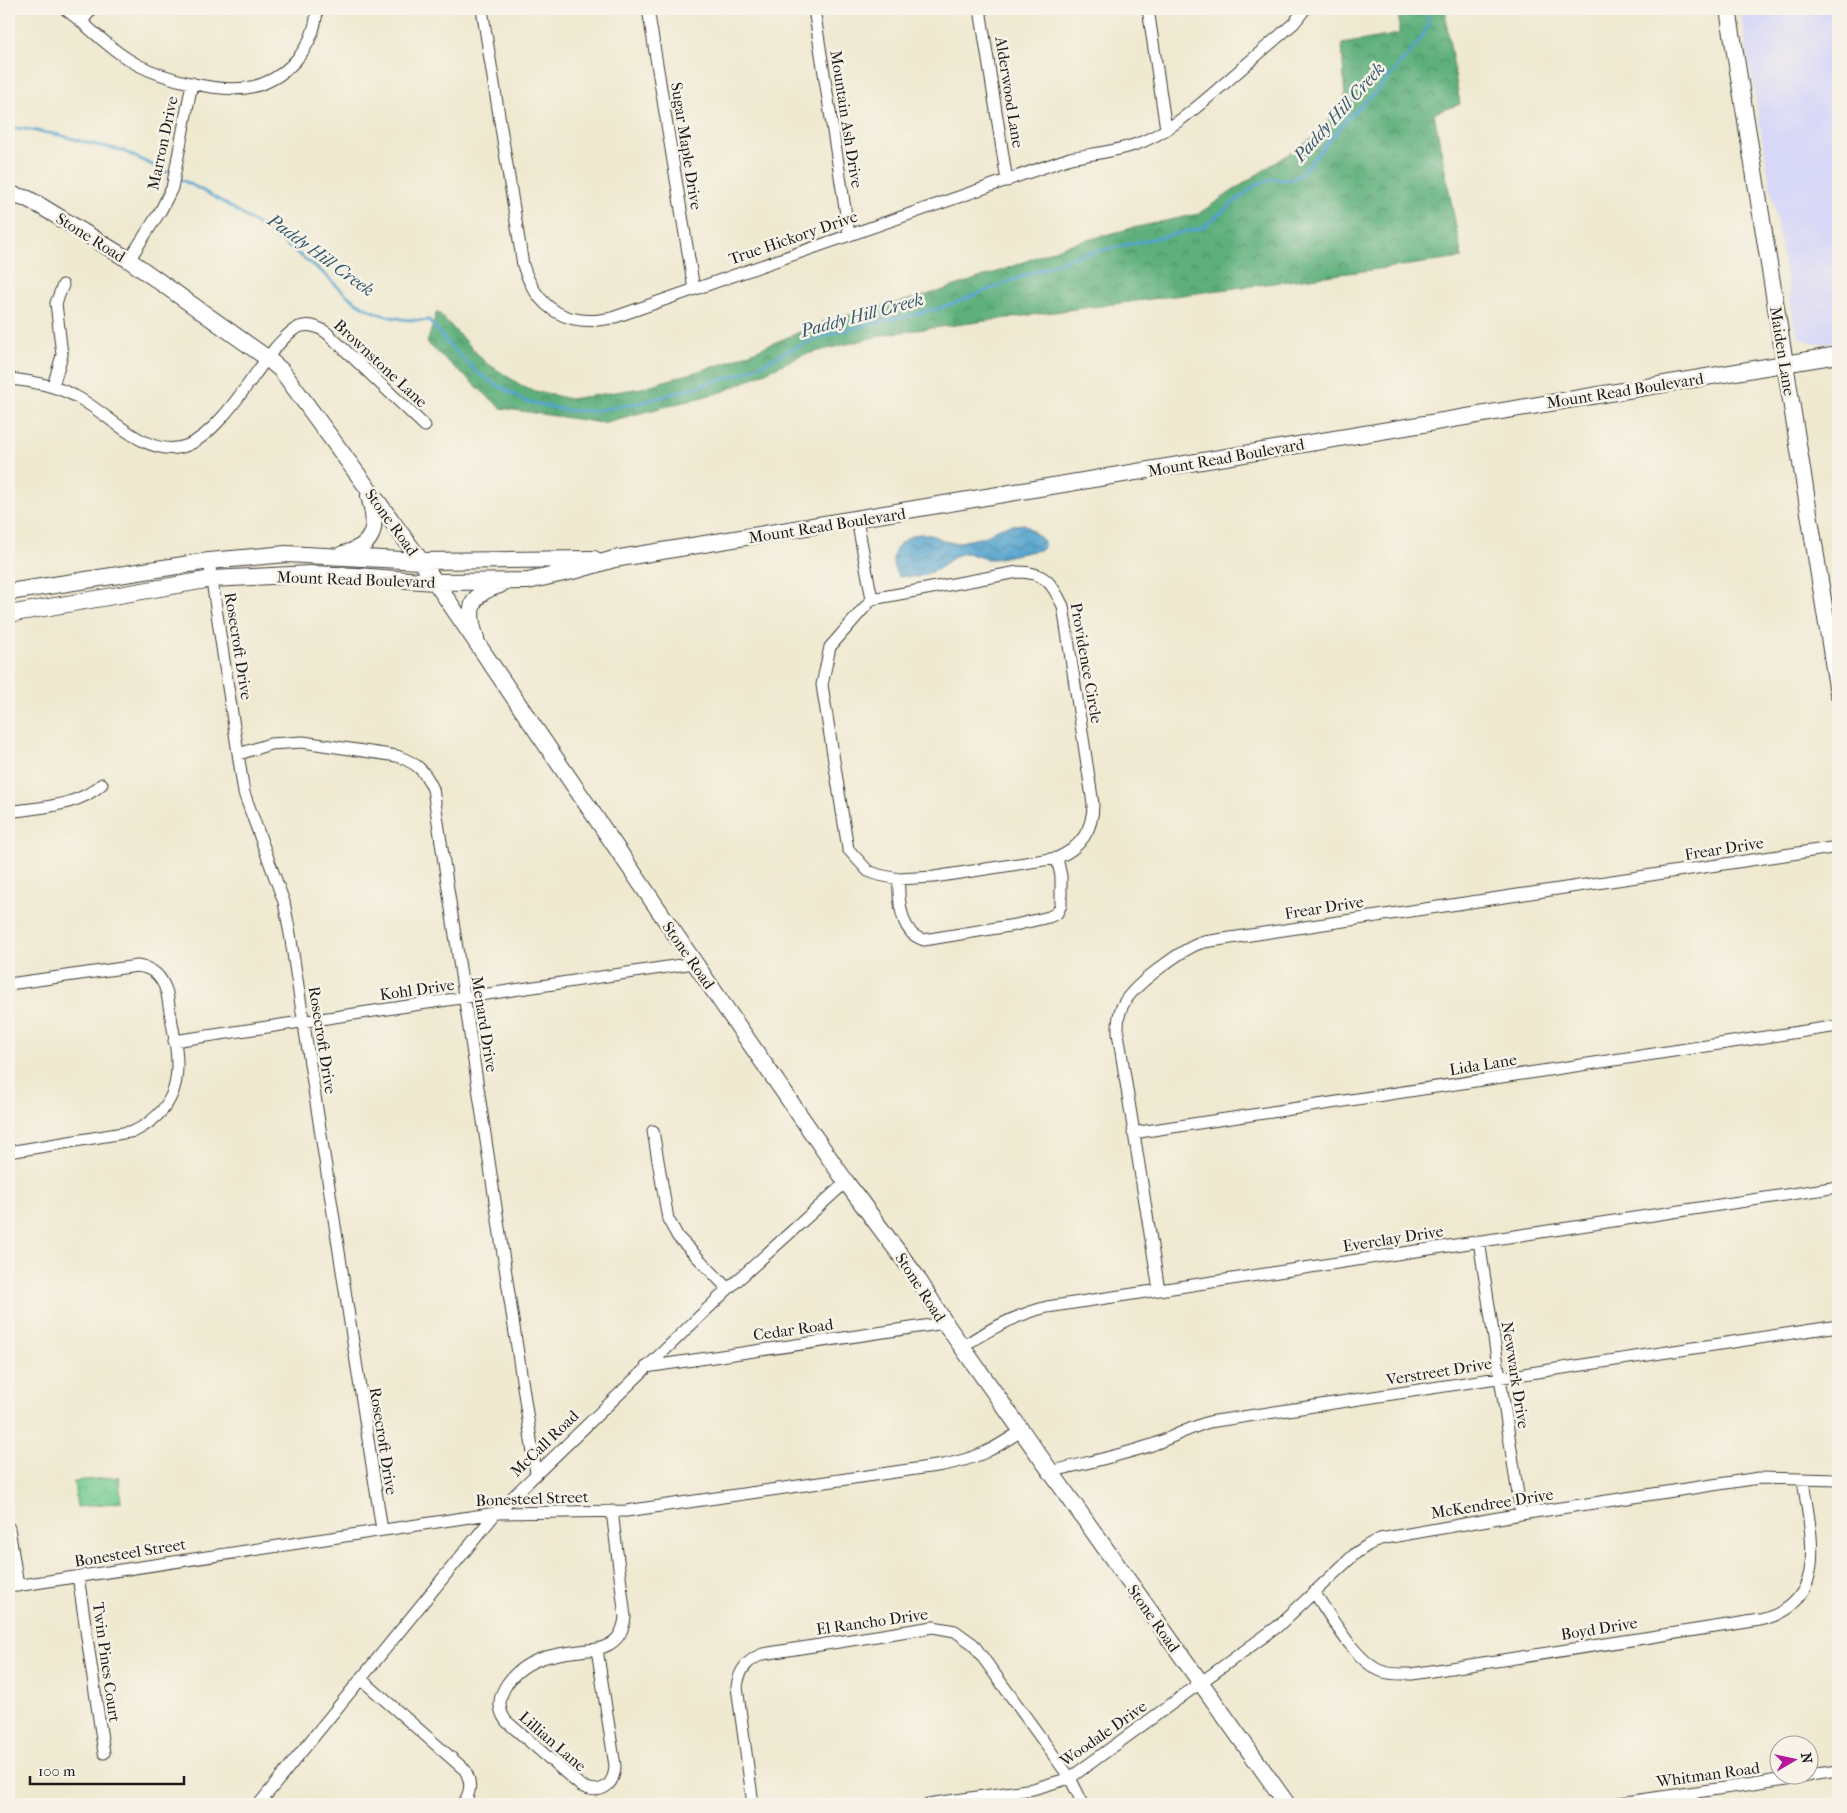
<svg xmlns="http://www.w3.org/2000/svg" width="1847" height="1813" font-family="'IM FELL French Canon',serif">
  <style>
    .built { fill: #d7d7f8 }
    .forest { fill: url(#forest-crowns); stroke: #3c664c }
    .park { fill: url(#park-crowns); stroke: #477456 }
    .water { fill: url(#water-waves); stroke: #376074 }
    .lines { fill: none; stroke-linecap: round; stroke-linejoin: round }
    .stream { stroke: #52a3cd; stroke-width: 3 }
    .street-casing { stroke: #3c3b37; stroke-width: 13 }
    .secondary-casing { stroke: #3c3b37; stroke-width: 18 }
    .street { stroke: #fff; stroke-width: 11 }
    .secondary { stroke: #fff; stroke-width: 16 }
    .labels { text-anchor: middle; stroke-width: 5; stroke-linejoin: round; paint-order: stroke }
    .street-label { font-size: 16px; fill: #1c1c1c; stroke: #f7f3e8 }
    .water-label { font-size: 18px; font-style: italic; fill: #34596c; stroke: #f7f3e8 }
  </style>
  <defs>
    <pattern id="forest-crowns" width="20" height="18" patternUnits="userSpaceOnUse" patternTransform="scale(1.25)"><rect width="20" height="18" fill="#5daf7b"/><path d="M2 6a3 3 0 1 1 6 0M12 15a3 3 0 1 1 6 0" fill="none" stroke="#4c8e64"/></pattern>
    <pattern id="park-crowns" width="20" height="18" patternUnits="userSpaceOnUse" patternTransform="scale(1.25)"><rect width="20" height="18" fill="#72cb91"/><path d="M2 6a3 3 0 1 1 6 0M12 15a3 3 0 1 1 6 0" fill="none" stroke="#62ae7c"/></pattern>
    <pattern id="water-waves" width="16" height="10" patternUnits="userSpaceOnUse" patternTransform="scale(1.25)"><rect width="16" height="10" fill="#52a3cd"/><path d="M0 5q4-4 8 0t8 0" fill="none" stroke="#4384a6"/></pattern>
  </defs>
  <rect width="100%" height="100%" fill="#f7f3e8"/>
  <filter id="ink" filterUnits="userSpaceOnUse"><feTurbulence type="fractalNoise" baseFrequency=".02" numOctaves="2"/><feDisplacementMap in="SourceGraphic" scale="10" xChannelSelector="R" yChannelSelector="G"/><feConvolveMatrix kernelMatrix="1 2 1 2 8 2 1 2 1" color-interpolation-filters="sRGB"/></filter>
  <filter id="wash" filterUnits="userSpaceOnUse"><feTurbulence type="fractalNoise" baseFrequency=".0096" numOctaves="4" result="noise"/><feDisplacementMap in="SourceGraphic" scale="20" xChannelSelector="R" yChannelSelector="G"/><feGaussianBlur stdDeviation="1.12" result="paint"/><feColorMatrix in="noise" values="0 0 0 0 0 0 0 0 0 0 0 0 0 0 0 0 0 1.4 0 .05"/><feComposite in="paint" operator="in"/></filter>
  <g filter="url(#wash)">
    <rect width="100%" height="100%" fill="#efe9d0"/>
    <path class="built" d="M1740 9H1838V341L1820 344 1811 343 1799 336 1795 328Z"/>
    <path class="forest" d="M1399 9H1446V21L1460 104 1434 113 1462 258 887 334 803 355 722 392 602 423 501 408 427 343 437 311 485 362 527 389 570 399 641 388 726 363 826 321 937 292 1003 270 1064 246 1128 229 1198 214 1315 136 1345 101 1342 44 1399 34Z"/>
    <path class="park" d="M119 1477 121 1502 77 1507 74 1481Z"/>
    <path class="water" d="M1025 524 1044 541V548L1039 550 994 559H986L967 553 957 555 937 570 929 573 918 577 898 576C893 568 891 560 895 551 899 540 915 532 927 534 938 536 947 545 960 542 968 540 977 539 986 536 990 535 992 532 995 530 1004 525 1014 525 1025 524Z"/>
    <g class="lines">
      <path class="stream" d="M9 128 25 129 60 135 88 143 121 150 167 172
        M182 180C232 204 278 238 322 272 333 282 344 294 356 302 376 316 405 322 429 320L448 344 479 374 525 401 564 410 592 411 640 403 744 373 796 347 833 333 941 308 1076 256 1202 228 1257 184 1272 179 1289 180 1295 178 1301 174 1349 117 1381 87 1418 43 1429 25 1426 9"/>
    </g>
  </g>
  <g filter="url(#ink)">
    <g class="lines">
      <defs>
        <path id="street" d="M65 9C90 27 111 51 138 65 165 79 216 92 246 88 285 82 315 48 317 9
          M482 9 523 265C537 310 569 329 615 317L1070 158C1091 154 1113 152 1134 145 1169 133 1197 107 1225 83 1248 63 1271 43 1294 23L1305 9
          M648 9 694 289
          M814 9 849 234
          M980 9 1007 181
          M1148 9 1166 129
          M82 21 92 9
          M129 260 161 210 172 188 192 83
          M9 379C32 381 54 385 75 396 108 412 148 462 188 445 221 431 252 375 276 347 283 340 289 331 299 327 310 323 319 327 327 333L425 426
          M53 386 62 355 56 303 63 285
          M857 520 872 599
          M209 561 244 793 284 902 290 934 382 1530
          M1018 572C1045 572 1052 583 1063 606L1093 804C1093 830 1080 848 1057 858L934 877 899 879 879 875 868 871 848 849 822 685 830 647 872 599Z
          M239 754 270 744 303 742 397 756C416 763 424 769 433 789L536 1473
          M9 812C41 807 77 807 102 784
          M899 879C898 894 900 919 910 931 913 936 918 938 924 940L1015 925 1049 917 1057 913 1061 905V876L1057 858
          M9 984 137 966C154 968 162 977 167 993 175 1049 196 1100 135 1131L9 1152
          M174 1041 694 963
          M653 1131 668 1219 678 1237 728 1289
          M1133 1133 1838 1026
          M1479 1241 1521 1514
          M1159 1290 1118 1033C1118 1022 1118 1013 1124 1003 1134 985 1184 947 1204 942L1838 847
          M962 1347C989 1329 1015 1315 1047 1307L1838 1187
          M646 1367 945 1323
          M1050 1472C1084 1463 1119 1456 1152 1445 1171 1438 1189 1428 1209 1422L1838 1326
          M9 1528 18 1586
          M78 1576 104 1753
          M9 1587 496 1513 626 1511 943 1465C978 1458 991 1451 1021 1431
          M1314 1592C1330 1615 1355 1661 1381 1671 1391 1675 1402 1674 1412 1674L1760 1620C1832 1603 1810 1533 1803 1480
          M597 1649 615 1766C614 1787 600 1795 581 1786L506 1721C499 1711 498 1700 504 1689 523 1654 563 1653 597 1649Z
          M597 1649C615 1645 623 1635 625 1617L612 1511
          M361 1679 465 1770C472 1783 471 1792 463 1804
          M1810 1775 1838 1771
          M259 1804 496 1513 728 1289 846 1182
          M753 1804 737 1687C739 1670 747 1660 763 1654L933 1627 955 1631 973 1644 1070 1778 1083 1804
          M928 1804 1033 1789 1070 1778 1277 1627 1356 1553 1368 1545 1380 1539 1521 1514 1759 1478 1838 1480
          M1613 1804 1808 1776"/>
        <path id="secondary" d="M1728 9 1838 693
          M9 194 28 199 39 205 129 260 267 358 282 371 421 561 720 1000 846 1182 916 1276 945 1323 1287 1804
          M343 554C376 546 378 525 369 496
          M9 592 209 561 286 554 421 561 594 559
          M9 614 212 579 310 574 357 576 434 582 528 581 577 570 614 559 1838 355
          M476 638C466 610 470 593 500 585"/>
      </defs>
      <use href="#street" class="street-casing"/>
      <use href="#secondary" class="secondary-casing"/>
      <use href="#street" class="street"/>
      <use href="#secondary" class="secondary"/>
    </g>
  </g>
  <g class="labels">
    <g class="street-label">
      <text transform="translate(1010 92) rotate(81)" y="6">Alderwood Lane</text>
      <text transform="translate(847 119) rotate(81)" y="6">Mountain Ash Drive</text>
      <text transform="translate(162 143) rotate(-78)" y="6">Marron Drive</text>
      <text transform="translate(687 146) rotate(81)" y="6">Sugar Maple Drive</text>
      <text transform="translate(91 237) rotate(32)" y="6">Stone Road</text>
      <text transform="translate(793 237) rotate(-19)" y="6">True Hickory Drive</text>
      <text transform="translate(1783 351) rotate(81)" y="6">Maiden Lane</text>
      <text transform="translate(381 363) rotate(43)" y="6">Brownstone Lane</text>
      <text transform="translate(1625 390) rotate(-9)" y="6">Mount Read Boulevard</text>
      <text transform="translate(1226 457) rotate(-10)" y="6">Mount Read Boulevard</text>
      <text transform="translate(392 522) rotate(54)" y="6">Stone Road</text>
      <text transform="translate(827 525) rotate(-9)" y="6">Mount Read Boulevard</text>
      <text transform="translate(356 579) rotate(2)" y="6">Mount Read Boulevard</text>
      <text transform="translate(239 646) rotate(81)" y="6">Rosecroft Drive</text>
      <text transform="translate(1087 663) rotate(80)" y="6">Providence Circle</text>
      <text transform="translate(1724 848) rotate(-9)" y="6">Frear Drive</text>
      <text transform="translate(1324 907) rotate(-9)" y="6">Frear Drive</text>
      <text transform="translate(689 955) rotate(55)" y="6">Stone Road</text>
      <text transform="translate(417 989) rotate(-8)" y="6">Kohl Drive</text>
      <text transform="translate(485 1024) rotate(81)" y="6">Menard Drive</text>
      <text transform="translate(323 1040) rotate(81)" y="6">Rosecroft Drive</text>
      <text transform="translate(1483 1064) rotate(-9)" y="6">Lida Lane</text>
      <text transform="translate(1393 1238) rotate(-9)" y="6">Everclay Drive</text>
      <text transform="translate(921 1287) rotate(57)" y="6">Stone Road</text>
      <text transform="translate(793 1329) rotate(-8)" y="6">Cedar Road</text>
      <text transform="translate(1439 1371) rotate(-9)" y="6">Verstreet Drive</text>
      <text transform="translate(1516 1375) rotate(81)" y="6">Newwark Drive</text>
      <text transform="translate(384 1441) rotate(81)" y="6">Rosecroft Drive</text>
      <text transform="translate(544 1443) rotate(-44)" y="6">McCall Road</text>
      <text transform="translate(532 1498) rotate(-2)" y="6">Bonesteel Street</text>
      <text transform="translate(1492 1503) rotate(-9)" y="6">McKendree Drive</text>
      <text transform="translate(130 1552) rotate(-9)" y="6">Bonesteel Street</text>
      <text transform="translate(1154 1618) rotate(55)" y="6">Stone Road</text>
      <text transform="translate(872 1621) rotate(-8)" y="6">El Rancho Drive</text>
      <text transform="translate(1599 1628) rotate(-9)" y="6">Boyd Drive</text>
      <text transform="translate(107 1662) rotate(82)" y="6">Twin Pines Court</text>
      <text transform="translate(1103 1733) rotate(-35)" y="6">Woodale Drive</text>
      <text transform="translate(553 1741) rotate(41)" y="6">Lillian Lane</text>
      <text transform="translate(1708 1774) rotate(-8)" y="6">Whitman Road</text>
    </g>
    <g class="water-label">
      <text transform="translate(1339 112) rotate(-48)" y="6">Paddy Hill Creek</text>
      <text transform="translate(321 255) rotate(36)" y="6">Paddy Hill Creek</text>
      <text transform="translate(862 315) rotate(-15)" y="6">Paddy Hill Creek</text>
    </g>
  </g>
  <rect width="1847" height="1813" fill="none" stroke="#f7f3e8" stroke-width="30"/>
  <g transform="translate(1794 1760) rotate(81)"><circle r="24" fill="#f7f3e8" stroke="#9f9d96"/>
  <path d="M0-4L9 19L0 12L-9 19Z" fill="#b5179e"/>
  <text y="-8" font-size="14" font-weight="bold" text-anchor="middle" fill="#1c1c1c">N</text>
  </g>
  <path d="M30 1776v8h154v-8" fill="none" stroke="#1c1c1c" stroke-width="2.5"/>
  <text x="38" y="1776" font-size="15" fill="#1c1c1c" stroke="#f7f3e8" stroke-width="4" paint-order="stroke">100 m</text>
</svg>
